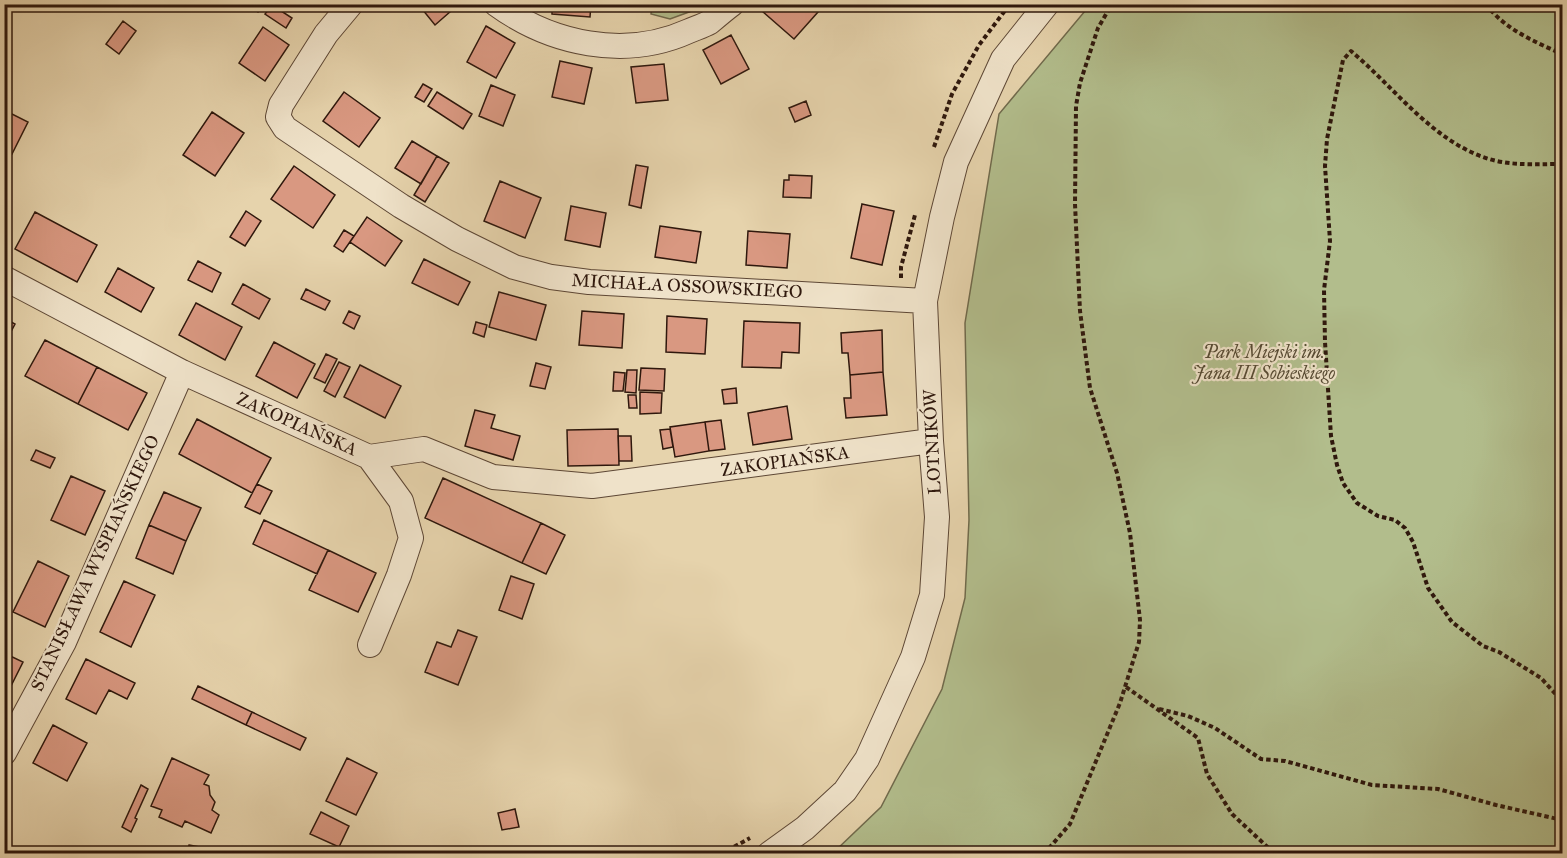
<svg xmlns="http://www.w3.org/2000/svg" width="1567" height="858" font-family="'IM FELL Great Primer',serif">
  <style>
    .green { fill: #b2bd8c; stroke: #706a4c; stroke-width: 1.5 }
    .building { fill: #d99881; stroke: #2f180d; stroke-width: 1.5 }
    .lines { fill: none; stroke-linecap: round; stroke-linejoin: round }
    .minor-casing { stroke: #5d4735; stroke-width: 26 }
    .path { stroke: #2f180d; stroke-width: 4; stroke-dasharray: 4.5 3; stroke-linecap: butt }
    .minor { stroke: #efe2c9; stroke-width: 24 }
    .labels { text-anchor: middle; stroke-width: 4.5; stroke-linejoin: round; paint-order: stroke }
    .street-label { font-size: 18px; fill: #2f180d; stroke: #efe2c9 }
    .park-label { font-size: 18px; font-style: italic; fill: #564a33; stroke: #efe2c9 }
  </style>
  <rect width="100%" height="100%" fill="#e6d3ac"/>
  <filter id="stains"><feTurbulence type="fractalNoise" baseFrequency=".00333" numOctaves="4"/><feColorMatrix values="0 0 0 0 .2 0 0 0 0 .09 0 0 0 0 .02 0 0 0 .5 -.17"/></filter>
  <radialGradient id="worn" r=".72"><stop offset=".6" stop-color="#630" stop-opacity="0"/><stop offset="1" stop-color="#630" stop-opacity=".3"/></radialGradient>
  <path class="green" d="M652 5V4L703 5 700 8 670 19 651 14Z
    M1090 5H1562V853H833L881 807 942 689 965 598 969 520 965 323 999 114Z"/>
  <path class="building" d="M246 4H263L258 12Z
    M418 4H459L435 25Z
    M552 4H591L590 17 552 14Z
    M768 4H809L818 12 794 39 762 11Z
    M272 5 292 18 286 28 265 14Z
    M123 21 136 31 119 54 106 44Z
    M486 26 515 43 496 78 467 62Z
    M263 27 289 45 265 81 239 63Z
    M731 35 749 69 721 84 703 50Z
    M560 61 592 68 584 104 552 97Z
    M664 64 668 100 636 103 631 67Z
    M423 84 432 89 424 102 415 97Z
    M491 85 515 95 503 126 479 116Z
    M344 92 380 118 359 147 323 121Z
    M437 92 472 114 463 129 428 106Z
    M806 101 811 115 795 122 789 108Z
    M4 110 28 122 12 154 4 150Z
    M212 112 244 133 215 176 183 155Z
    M412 141 437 156 421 184 395 168Z
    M437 156 449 163 425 202 414 195Z
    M636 165 648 167 641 208 629 205Z
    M294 166 335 195 313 228 271 199Z
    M789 175 812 176 811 198 783 197 784 180H789Z
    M500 181 541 198 525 238 484 221Z
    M862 204 894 211 882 265 851 258Z
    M571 206 606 213 600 247 565 240Z
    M246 211 261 221 245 246 230 237Z
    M35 212 97 245 77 282 15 249Z
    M367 217 402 241 385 266 350 242Z
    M660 226 701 232 696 263 655 257Z
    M344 230 354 236 343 252 334 246Z
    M748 231 790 234 787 268 746 265Z
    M424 259 470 282 458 305 412 283Z
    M198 261 221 273 212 292 188 280Z
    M118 268 154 288 141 312 105 292Z
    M243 284 270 299 259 319 232 304Z
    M306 289 330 301 325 310 301 299Z
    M499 292 546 305 536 340 489 327Z
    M196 303 242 327 225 360 179 335Z
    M349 311 360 316 354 329 343 323Z
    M582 311 624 314 622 348 579 345Z
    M667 316 707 319 705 354 666 352Z
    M4 318 15 324 4 345Z
    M744 321 800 323 799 353 782 352 781 368 742 367Z
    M476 322 487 325 484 337 473 333Z
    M882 330 883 372 850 375 848 353H842L841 333Z
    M45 340 97 367 78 404 25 376Z
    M274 342 315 364 297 398 256 376Z
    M326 354 337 359 325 383 314 378Z
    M339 362 350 367 335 397 324 391Z
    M536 363 551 367 545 389 530 386Z
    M360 365 401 386 385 418 344 397Z
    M97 367 147 393 128 430 78 404Z
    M641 368 665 369 664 391 639 390Z
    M627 370H637L636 393 625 392Z
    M614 372 625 373 623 391H613Z
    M883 372 887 415 846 418 844 398H851L850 375Z
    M736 388 737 403 724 404 722 390Z
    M640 392 662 393 661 413 640 414Z
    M628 395H636L637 408H629Z
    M787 406 792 439 753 445 748 413Z
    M475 410 495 415 491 428 520 436 513 460 465 446Z
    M197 419 271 458 252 493 179 454Z
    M721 420 725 449 709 451 705 422Z
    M705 422 709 451 675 457 670 427Z
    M618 429 619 465 568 466 567 430Z
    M670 429 673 447 663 449 660 430Z
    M618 436H631L632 461H619Z
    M36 450 55 458 50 468 31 460Z
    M71 476 105 491 85 535 51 520Z
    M443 478 541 523 522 563 425 518Z
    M257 484 272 491 260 514 245 507Z
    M164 492 201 508 186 541 149 525Z
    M264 520 328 550 317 574 253 544Z
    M541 523 565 535 546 574 522 563Z
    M149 525 186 541 173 574 136 558Z
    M328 550 376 573 358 612 309 590Z
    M38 561 69 576 45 627 13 612Z
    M511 576 534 584 522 619 499 610Z
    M124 581 155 595 131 647 100 632Z
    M458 630 477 637 458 685 425 672 437 642 451 647Z
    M4 653 23 662 11 686 4 682Z
    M86 659 135 683 127 699 109 690 96 714 66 699Z
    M4 682 11 686 4 699Z
    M198 686 252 712 246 725 192 699Z
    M252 712 306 738 300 750 246 725Z
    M53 725 87 743 67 781 33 763Z
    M172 758 209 775 204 784 209 786 210 795 215 802 212 810 219 815 211 833 185 821 182 827 159 817 162 810 151 806Z
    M347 758 377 773 356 815 326 801Z
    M141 785 148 789 135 818 137 819 131 832 122 827Z
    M515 809 519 827 502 830 498 813Z
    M321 812 349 826 339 847 310 834Z
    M189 845 232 853V854H187Z"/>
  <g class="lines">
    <defs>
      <path id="minor" d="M351 4 326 34 281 105 278 117 285 128 401 206 457 239 514 267 551 277 589 282 925 301
        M496 4C551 44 625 60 689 31 696 28 703 26 710 22 717 16 724 10 732 4
        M4 278 182 372 369 457 424 449 493 477 592 486 931 441
        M369 457 401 501 411 538 399 575 370 645
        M4 753 64 642 182 372
        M769 854 805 828 845 791 867 759 913 657 932 595 937 517 931 441 925 301 942 217 956 162 1003 59 1047 4"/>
    </defs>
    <use href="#minor" class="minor-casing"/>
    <path class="path" d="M1486 4C1504 29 1535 42 1562 54
      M934 147 952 94 979 45 1010 4
      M1562 164C1538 164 1512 166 1489 159 1433 142 1394 87 1351 51L1343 60 1327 139 1325 166 1330 241 1324 290 1325 342 1331 436 1337 465 1343 483 1357 503 1378 516 1395 520 1405 528 1413 542 1428 588 1452 622 1483 646 1499 652 1541 678 1562 701
      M901 278V267L915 215
      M1126 687 1198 738 1207 774 1232 814 1275 854
      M1159 709 1188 716 1215 728 1261 759 1285 761 1372 785 1438 789 1496 805 1562 820
      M721 854 750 838
      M1044 854 1070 824 1120 703 1139 642 1140 620 1130 533 1117 473 1090 388 1080 311 1075 204 1076 106 1080 83 1098 28 1112 4"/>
    <use href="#minor" class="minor"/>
  </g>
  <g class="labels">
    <g class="street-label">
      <text transform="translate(687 286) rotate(3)" y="6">MICHAŁA OSSOWSKIEGO</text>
      <text transform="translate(297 424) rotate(24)" y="6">ZAKOPIAŃSKA</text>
      <text transform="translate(932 442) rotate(-93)" y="6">LOTNIKÓW</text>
      <text transform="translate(785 461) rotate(-8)" y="6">ZAKOPIAŃSKA</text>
      <text transform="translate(95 563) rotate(-65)" y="6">STANISŁAWA WYSPIAŃSKIEGO</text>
    </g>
    <g class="park-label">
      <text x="1264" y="358">Park Miejski im.<tspan x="1264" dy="21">Jana III Sobieskiego</tspan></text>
    </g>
  </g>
  <rect width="1567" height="858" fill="none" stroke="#e6d3ac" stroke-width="24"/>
  <rect x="6" y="6" width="1555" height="846" fill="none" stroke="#2f180d" stroke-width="3"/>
  <rect x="12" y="12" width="1543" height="834" fill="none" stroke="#2f180d" stroke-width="1.5"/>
  <rect width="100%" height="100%" filter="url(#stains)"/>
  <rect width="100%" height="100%" fill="url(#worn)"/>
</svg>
